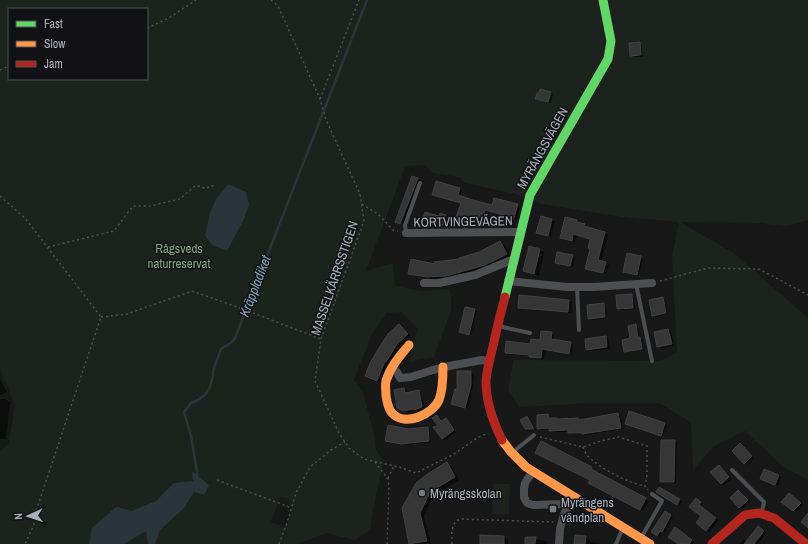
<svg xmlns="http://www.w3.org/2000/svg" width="808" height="544" font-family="'Archivo Narrow',sans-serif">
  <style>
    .green { fill: #1c231c; fill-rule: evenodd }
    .water { fill: #2a353b }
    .shadow { fill: #0007 }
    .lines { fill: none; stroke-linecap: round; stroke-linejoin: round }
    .stream { stroke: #2a353b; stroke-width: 2.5 }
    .building { fill: #363637; stroke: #404144 }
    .path { stroke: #4e4f53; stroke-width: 1.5; stroke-dasharray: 2 3; stroke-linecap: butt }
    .lane { stroke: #4c4e51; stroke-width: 4 }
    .street { stroke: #4c4e51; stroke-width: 8 }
    .fast { stroke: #63d668; stroke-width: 9 }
    .slow { stroke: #ff974d; stroke-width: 9 }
    .jam { stroke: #b3261e; stroke-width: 9 }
    .poi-dot { fill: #767a81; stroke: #121214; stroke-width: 1.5 }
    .labels { text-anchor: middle; stroke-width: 3; stroke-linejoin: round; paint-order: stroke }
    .street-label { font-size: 13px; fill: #a8afba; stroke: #121214 }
    .park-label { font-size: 13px; fill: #7fa67e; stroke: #121214 }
    .poi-label { font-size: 13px; fill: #a8afba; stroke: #121214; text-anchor: start }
    .water-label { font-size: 14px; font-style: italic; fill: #7ea1b7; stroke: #121214 }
  </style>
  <rect width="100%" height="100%" fill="#181818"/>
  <path class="green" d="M0 0H808V220L787 226 757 223 680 222 735 254 808 318V480L782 466 745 431 714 446 693 470 691 422 659 403H591L519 407 508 390 514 360 660 361 677 352 672 257 679 222 622 217 541 204 516 194 465 183 460 177 432 173 426 165 405 166 366 271 393 263 395 286 421 291 449 289 451 295V311L434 357 410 361 417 328 401 312 387 313 372 334 354 380 363 393 375 438 376 450 384 461 375 499 370 530 355 540 326 533 298 544H0V452L9 442 15 406 0 368ZM9 9H147V79H9ZM280 497 287 498 292 508 288 523 283 527 271 522Z
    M493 484H510L509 514H492Z"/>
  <path class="water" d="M228 184 246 192 249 205 244 219 227 251 212 245 205 236 210 213 216 199Z
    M192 471 209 485 204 495 194 492 184 508 160 530 155 544H148L146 531 124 544H89L92 528 116 507 132 511 156 501 174 483 193 481Z"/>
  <path class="shadow" d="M639 43 642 45 643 57H634L631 56Z
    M550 92 553 94 551 103 536 99Z
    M417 179 422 181 405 225 396 221Z
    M460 189 462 190 460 197 493 207 495 199 518 205 520 207 517 219 488 211 485 219 478 217 476 225 459 221 462 203 436 196Z
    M542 217 555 221 551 237 538 233Z
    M577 221 580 223V224L588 227V228L605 233 608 235 601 262 609 265 606 274 590 270 586 268 591 249V239L577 236 575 242 564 240 561 238Z
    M500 242 505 245 511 256 490 267 451 278 432 279 414 276 409 273 436 265 461 260 479 253Z
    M540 250 544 252 539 276 529 273 524 271Z
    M572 256 575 257 573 267 558 264 556 262Z
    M640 257 643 259 639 276 627 273 624 272Z
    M632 296 634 297 635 309 621 310 618 309Z
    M663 298 665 300 668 314 656 317 653 315Z
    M569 301 572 302 571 313 522 309 519 307Z
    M603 304 606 306 607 318 592 320 589 318Z
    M475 310 477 311 471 335 460 332Z
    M399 325 402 327 410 336 400 346 389 363 388 362 380 382 369 377Z
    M636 325 638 327 640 337H639L641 350 628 352 625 351 632 339Z
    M668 330 671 331 674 346 661 348 658 347Z
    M551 333 554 335 553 340 571 343 573 345 572 355 545 350 544 359 533 358 530 356 509 354 506 352 531 345 540 341Z
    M606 337 608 338 610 349 590 351 587 350Z
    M641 339H642L644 350H643Z
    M458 372H471L474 374 473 387 468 408 455 405 453 404 457 391Z
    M0 379 7 392 0 395Z
    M404 389 407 390 408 393 419 391 421 393 425 408 418 411 416 410 407 412 398 407 395 391Z
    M0 399H5L10 402 6 439H0Z
    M618 414 621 416 623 429 586 435 584 434H571L569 433V432H553L550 431V429L541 430 538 428 548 415 551 417V419H557L559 420 578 419 581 420Z
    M437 416 440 417 442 421 446 419 448 421 456 432 445 440 442 439Z
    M527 417 530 419 536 430H528L525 428Z
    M664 424 667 425 663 436 629 425Z
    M427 428 430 430 431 442 405 445 389 442 386 440 408 430Z
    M675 441 677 442 676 483H664L661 481Z
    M743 446 754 458 748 465 745 463Z
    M537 452 591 468 594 470 593 471 649 501 643 511 590 482 591 480Z
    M447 464 452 466 459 480 434 495 424 516 431 543 425 544H411L410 543 403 508Z
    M719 466 722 468 732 479 724 485 721 484Z
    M764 470 782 477 778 486 764 480Z
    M659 489 682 501 680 506 657 492Z
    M738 491 741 493 750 502 743 509 740 507 731 498Z
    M792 496 803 505 797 512 783 502Z
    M696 499 703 504 701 507 719 520 710 532 697 523 703 516Z
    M666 512 673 517 665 533 664 532 660 537 652 532Z
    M761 529 766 533 758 544H740L744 539 747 541Z
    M678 530 694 542 693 544H680Z
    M503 537 508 539V544H481Z
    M585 537 590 540V542L598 543 600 544H575Z
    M535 538 538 540H543L548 542 547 544H526Z"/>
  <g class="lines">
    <path class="stream" d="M198 478 191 436 184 412 191 403 198 400 206 394 210 387 213 376V371L221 349 232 342 235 338 367 0"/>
  </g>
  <path class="building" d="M640 42 641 55 630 56 629 43Z
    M540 89 551 92 548 102 535 99 537 93H539Z
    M412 176 418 178 400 224 395 222Z
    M436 181 460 188 458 195 473 200 492 205 494 198 518 204 514 218 485 210 483 218 476 216 473 225 455 220 461 203 432 195Z
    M425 212 439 216 440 213 446 215 443 225 423 219Z
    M541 216 552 219 548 236 536 233Z
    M565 217 577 220V222L585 224 584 226 605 232 598 260 606 262 603 273 585 269 590 249 588 248 590 239 573 234 572 241 560 238Z
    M500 241 507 254 485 265 446 276 427 277 408 274 411 259 435 264 434 262 459 259V258L479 252Z
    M529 246 540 249 534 274 523 271Z
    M557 252 573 255 570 266 555 263Z
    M627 253 641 256 637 275 623 272Z
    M632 294 633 308 617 309 616 295Z
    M519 295 569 300 568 312 518 308Z
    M663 297 666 313 652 316 649 300Z
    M604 303 605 317 588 319 587 305Z
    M465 307 475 309 469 335 459 332Z
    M399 324 408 334 397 344 386 362 385 361 377 381 365 376 371 361 388 334Z
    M636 324 638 337H640L642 349 624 352 622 340 630 338 628 326Z
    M668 329 672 344 657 347 654 332Z
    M541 331 552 332 551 339 571 342 569 354 542 349 541 358 529 357V355L505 353 506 341 530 344 531 339 540 340Z
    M606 336 607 347 586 350 585 339Z
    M457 371H471V385L465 408 451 404 455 389 457 390Z
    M404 388 405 393 419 390 422 407 414 410V409L403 411 397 408 394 390Z
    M629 411 665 423 661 436 625 424Z
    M618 413 621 428 582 434V433H568V430L549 431V428L537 429V415L548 414 549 418H557V419L578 418 579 420Z
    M437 415 441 421 446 418 454 430 442 439 433 427 438 426 432 418Z
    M527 416 534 429H525L520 420Z
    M388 425 408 429 428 427 429 441 401 444 385 441Z
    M661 440H675L674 482H660Z
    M541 441 592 467 591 469 646 498 640 510 588 483 590 480 535 453Z
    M740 443 752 456 744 464 732 451Z
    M447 462 455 477 430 492 420 513 427 541 409 544 402 508 416 483 429 473Z
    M719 465 729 477 721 484 710 472Z
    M764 469 779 475 775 485 760 479Z
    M659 487 680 499 677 505 656 492Z
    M738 490 748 500 739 508 730 498Z
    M789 493 801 503 793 511 781 502Z
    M696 498 701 502 699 505 716 518 706 531 696 523 701 516 689 507Z
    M665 511 671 515 662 532 660 531 657 536 651 532Z
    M808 513V528L801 522Z
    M758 526 764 531 754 544H744Z
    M675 527 692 540 689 544H678L668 537Z
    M480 535 504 536V544H480Z
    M575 535 586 536 585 544H574Z
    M525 537H536L535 544H525Z"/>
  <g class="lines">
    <path class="path" d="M271 0 278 6 320 99 326 120 360 194 364 221 321 339 315 381 339 433 349 448 364 459 399 467 416 473 454 454 477 438 488 433
      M147 28 169 18 196 0
      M0 70 9 66
      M320 99 359 0
      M0 196 25 218 101 317 36 511 34 524 25 544
      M362 204 379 215 393 230 398 231
      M48 247 114 231 133 206H150L180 199 196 185C205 189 206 189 214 185
      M660 281 708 268 759 269 808 295
      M101 317 127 314 192 291 240 308 321 339
      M540 437 583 447 601 441 619 437 647 446V475L645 486 648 490
      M583 447C584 449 585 453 587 455 597 467 630 484 645 486
      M375 462 388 479 389 490 387 544
      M388 478 394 466
      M217 480 292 508
      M279 544 286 526 296 493 310 467 331 450 345 442
      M452 544C452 535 450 523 460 519L553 522"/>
    <path class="lane" d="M406 233 405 225 420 183
      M636 284 652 361
      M577 287 579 330
      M498 326 530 333
      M513 452 534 435
      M732 470 764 502 762 512
      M641 538 662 501 652 494
      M616 544 622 530"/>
    <path class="street" d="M406 233 521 232
      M508 281 567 287H593L652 283
      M424 283H439L475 275 514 259
      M392 369 397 372 400 378 411 377 433 370 449 366 482 360 489 361
      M533 471 525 483 524 489V497L527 503 533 505 561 504 575 497
      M559 544 560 529 564 514 574 498"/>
    <path class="fast" d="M505 297 530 195 608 59 611 41 603 0"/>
    <path class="slow" d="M409 345C400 356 390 367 386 381 385 386 386 391 386 396 387 402 388 409 392 413 405 427 432 415 439 400 443 390 443 378 443 367
      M502 440 511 452 526 467 650 544"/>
    <path class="jam" d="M502 440C493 422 486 401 486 381 487 368 491 355 494 342 497 327 501 312 505 297
      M712 544 745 515 759 513 774 518 806 544"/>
  </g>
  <g class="poi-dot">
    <circle cx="422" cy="493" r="4"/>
    <rect x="549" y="505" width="8" height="8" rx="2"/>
  </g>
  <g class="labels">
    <g class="street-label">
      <text transform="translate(542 148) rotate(-61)" y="5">MYRÄNGSVÄGEN</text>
      <text transform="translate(463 221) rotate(-1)" y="5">KORTVINGEVÄGEN</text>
      <text transform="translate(334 278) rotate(-71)" y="5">MASSELKÄRRSSTIGEN</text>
    </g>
    <g class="park-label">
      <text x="179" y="253">Rågsveds<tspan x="179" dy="15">naturreservat</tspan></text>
    </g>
    <g class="poi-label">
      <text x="430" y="498">Myrängsskolan</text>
      <text x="561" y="507">Myrängens<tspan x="561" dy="15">vändplan</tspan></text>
    </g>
    <g class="water-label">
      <text transform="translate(255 286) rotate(-69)" y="5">Kräppladiket</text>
    </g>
  </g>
  <rect x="8" y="8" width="140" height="72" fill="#121214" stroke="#4e5156"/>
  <rect x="16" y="21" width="20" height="6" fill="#63d668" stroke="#4e5156"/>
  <text x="44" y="28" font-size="12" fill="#a8afba">Fast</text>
  <rect x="16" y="41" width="20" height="6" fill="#ff974d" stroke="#4e5156"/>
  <text x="44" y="48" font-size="12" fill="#a8afba">Slow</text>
  <rect x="16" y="61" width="20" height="6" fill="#b3261e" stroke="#4e5156"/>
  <text x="44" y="68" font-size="12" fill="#a8afba">Jam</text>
  <g transform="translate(28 516) rotate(267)" stroke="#121214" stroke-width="3" paint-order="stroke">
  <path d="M0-3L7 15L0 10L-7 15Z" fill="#a8afba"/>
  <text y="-6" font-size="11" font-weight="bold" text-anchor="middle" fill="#a8afba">N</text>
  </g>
</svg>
